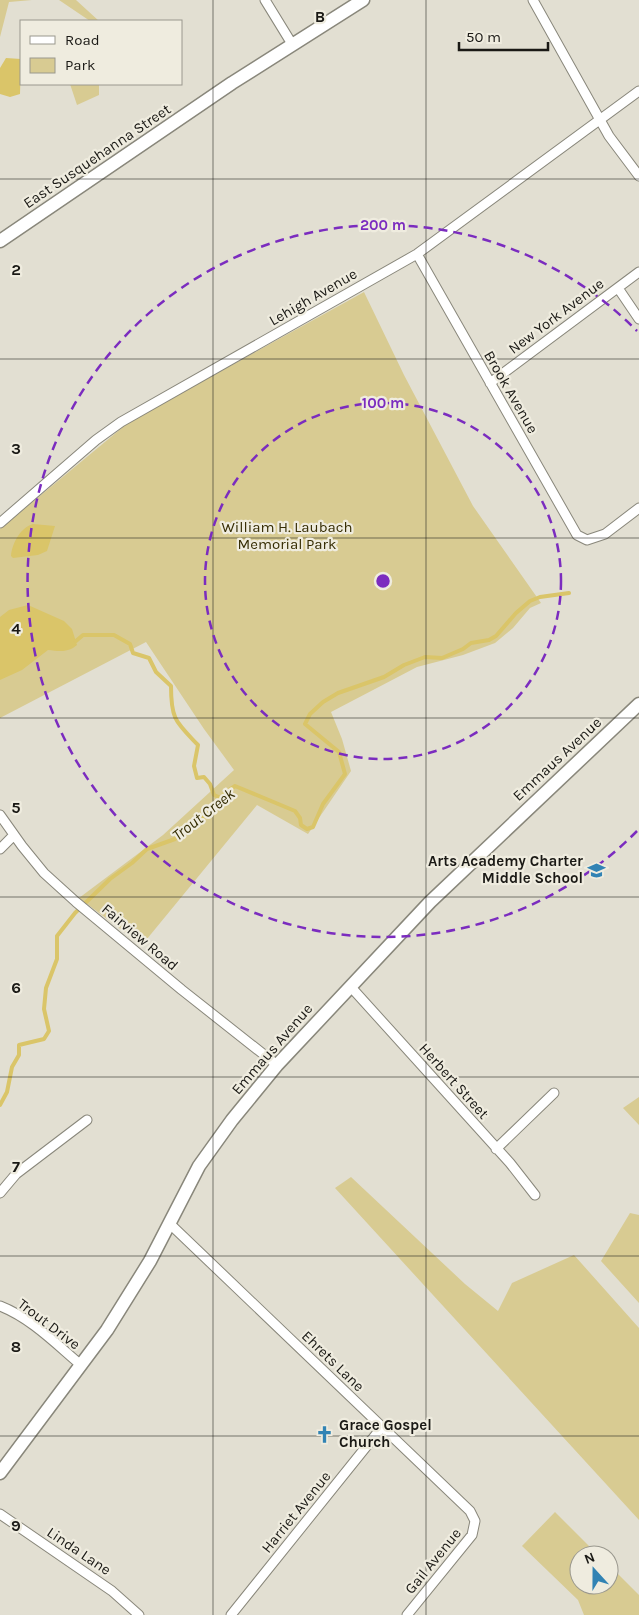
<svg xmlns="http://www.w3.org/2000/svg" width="639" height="1615" font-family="Karla,sans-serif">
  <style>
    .green { fill: #d8cb92 }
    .water { fill: #dac569 }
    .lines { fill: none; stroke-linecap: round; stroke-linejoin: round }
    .stream { stroke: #dac569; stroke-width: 4 }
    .street-casing { stroke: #89877b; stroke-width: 11 }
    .secondary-casing { stroke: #89877b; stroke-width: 15 }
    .street { stroke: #fff; stroke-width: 9 }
    .secondary { stroke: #fff; stroke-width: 12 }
    .grid { fill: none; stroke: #1a1915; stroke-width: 1; stroke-opacity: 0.55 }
    .ring { fill: none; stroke: #7b2cbf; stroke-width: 2.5; stroke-dasharray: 9 6 }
    .labels { text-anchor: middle; stroke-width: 4.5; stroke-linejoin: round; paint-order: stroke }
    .street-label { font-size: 15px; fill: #1a1915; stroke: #efecdf }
    .park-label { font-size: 15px; fill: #352c03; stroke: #efecdf }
    .poi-label { font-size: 15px; font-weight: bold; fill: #1a1915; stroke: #efecdf; text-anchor: end }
    .water-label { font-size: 16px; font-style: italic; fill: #342c02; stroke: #efecdf }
    .grid-label { font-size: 16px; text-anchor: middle; font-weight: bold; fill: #1a1915; stroke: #efecdf; stroke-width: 4.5; stroke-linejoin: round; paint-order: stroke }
    .centre { fill: #7b2cbf; stroke: #efecdf; stroke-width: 2.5 }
    .ring-label { font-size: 15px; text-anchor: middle; font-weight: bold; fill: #7b2cbf; stroke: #efecdf; stroke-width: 4.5; stroke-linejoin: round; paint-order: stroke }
  </style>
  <rect width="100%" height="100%" fill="#e2dfd2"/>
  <path class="green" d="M0 0H32L9 2 0 37Z
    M59 0H76L99 21H90Z
    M70 84H99V95L77 105Z
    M364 292 404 375 473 506 541 603 530 608 513 628 495 643 463 655 417 667 331 712 342 739 351 771 308 834 257 805 142 945 79 898 163 835 234 770 204 729 146 642 0 718V529L129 422Z
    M639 1097V1125L623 1108Z
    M351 1177 465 1284 498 1311 512 1283 574 1255 639 1328V1520L335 1188Z
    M630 1213 639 1215V1303L601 1261Z
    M555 1512 598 1555H579V1585H609V1565L639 1595V1615H584L578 1600 522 1546Z"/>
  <path class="water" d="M6 58 21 59 20 94 10 97 0 94V68Z
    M33 524 55 526 47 551 38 555 13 558 11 556C12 543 21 527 33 524Z
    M28 605 64 621 72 629 77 645C68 653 59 651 48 650L22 670 0 680V617L9 610Z"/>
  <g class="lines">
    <path class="stream" d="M76 641 83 635H114L130 644 133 653 149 658 156 672 171 686C171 720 176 722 198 745L194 766 197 778 204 777 210 784 214 795 221 798
      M0 1105 7 1092 12 1067 19 1055V1045L44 1039 49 1031 44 1009 46 988 57 959V936L75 913 110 879 132 863 147 849 175 839 198 822 210 812 225 793 235 786 295 811 300 818 301 825 307 829 313 827 323 804 345 774 339 752 305 724 310 714 323 702 338 693 384 677 404 665 425 657 442 658 463 649 471 643 489 640 496 636 516 613 530 601 540 597 569 593"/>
    <defs>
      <path id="street" d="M265 0 292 44
        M533 0 609 136 639 176
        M417 254 577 535 587 540 605 534 639 508
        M618 288 639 319
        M490 383 639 272
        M0 523 96 440 121 422 417 254 639 91
        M0 815 22 846 44 873 76 902 182 990 277 1065
        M0 849 14 835
        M350 986 510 1163 535 1195
        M496 1149 554 1093
        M0 1193 16 1174 87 1120
        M169 1223 470 1511 475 1521 472 1535 407 1615
        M0 1306C31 1318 56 1344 81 1365
        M0 1514 112 1591 139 1615
        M231 1615 382 1427"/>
      <path id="secondary" d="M0 241 232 83 363 0
        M0 1473 107 1330 150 1261 199 1166 232 1120 277 1065 430 902 639 704"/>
    </defs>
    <use href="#street" class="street-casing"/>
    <use href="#secondary" class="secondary-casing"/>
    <use href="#street" class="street"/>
    <use href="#secondary" class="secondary"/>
  </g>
  <path class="grid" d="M213 0V1615M426 0V1615M0 179H639M0 359H639M0 538H639M0 718H639M0 897H639M0 1077H639M0 1256H639M0 1436H639"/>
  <g class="ring">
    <circle cx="383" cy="581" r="178"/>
    <path d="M637 831A356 356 0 1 1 637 331"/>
  </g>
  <defs>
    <symbol id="school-bare" viewBox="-9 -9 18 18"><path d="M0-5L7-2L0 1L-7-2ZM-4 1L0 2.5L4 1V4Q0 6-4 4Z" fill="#3183b4" stroke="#efecdf" stroke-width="2.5" paint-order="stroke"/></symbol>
    <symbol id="church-bare" viewBox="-9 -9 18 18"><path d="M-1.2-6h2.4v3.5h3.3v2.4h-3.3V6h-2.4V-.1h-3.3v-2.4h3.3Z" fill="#3183b4" stroke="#efecdf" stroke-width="2.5" paint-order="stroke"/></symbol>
  </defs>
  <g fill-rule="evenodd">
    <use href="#school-bare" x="584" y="858" width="25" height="25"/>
    <use href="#church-bare" x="312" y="1422" width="25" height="25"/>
  </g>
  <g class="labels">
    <g class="street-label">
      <text transform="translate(97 156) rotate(-34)" y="5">East Susquehanna Street</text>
      <text transform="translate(313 297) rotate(-30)" y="5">Lehigh Avenue</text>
      <text transform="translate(556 316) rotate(-37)" y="5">New York Avenue</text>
      <text transform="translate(511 392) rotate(60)" y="5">Brook Avenue</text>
      <text transform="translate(557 759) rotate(-43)" y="5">Emmaus Avenue</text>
      <text transform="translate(140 937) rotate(40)" y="5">Fairview Road</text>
      <text transform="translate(272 1049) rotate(-49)" y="5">Emmaus Avenue</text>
      <text transform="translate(454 1081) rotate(48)" y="5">Herbert Street</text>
      <text transform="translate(49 1324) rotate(37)" y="5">Trout Drive</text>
      <text transform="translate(333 1361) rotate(44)" y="5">Ehrets Lane</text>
      <text transform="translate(296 1512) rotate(-51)" y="5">Harriet Avenue</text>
      <text transform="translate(79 1551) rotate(34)" y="5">Linda Lane</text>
      <text transform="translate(433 1561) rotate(-51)" y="5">Gail Avenue</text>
    </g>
    <g class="park-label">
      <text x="287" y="532">William H. Laubach<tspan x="287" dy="17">Memorial Park</tspan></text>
    </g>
    <g class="poi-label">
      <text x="583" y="866">Arts Academy Charter<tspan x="583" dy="17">Middle School</tspan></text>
      <text x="339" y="1430" text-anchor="start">Grace Gospel<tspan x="339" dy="17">Church</tspan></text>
    </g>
    <g class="water-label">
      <text transform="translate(203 814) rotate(-38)" y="6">Trout Creek</text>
    </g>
  </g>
  <g class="grid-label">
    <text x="320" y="22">B</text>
    <text x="16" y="275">2</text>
    <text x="16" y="454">3</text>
    <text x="16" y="634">4</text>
    <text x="16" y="813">5</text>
    <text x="16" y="993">6</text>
    <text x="16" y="1172">7</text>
    <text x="16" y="1352">8</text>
    <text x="16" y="1531">9</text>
  </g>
  <circle cx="383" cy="581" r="8" class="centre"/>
  <g class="ring-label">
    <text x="383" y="230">200 m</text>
    <text x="383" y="408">100 m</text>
  </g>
  <rect x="20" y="20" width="162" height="65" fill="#efecdf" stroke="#9a988e"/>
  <rect x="30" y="36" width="25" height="8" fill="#ffffff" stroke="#9a988e"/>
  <text x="65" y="45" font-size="15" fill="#1a1915">Road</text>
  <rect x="30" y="58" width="25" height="15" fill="#d8cb92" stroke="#9a988e"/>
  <text x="65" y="70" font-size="15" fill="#1a1915">Park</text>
  <g transform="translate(594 1570) rotate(339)"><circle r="24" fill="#efecdf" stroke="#9a988e"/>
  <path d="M0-4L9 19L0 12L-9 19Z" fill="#3183b4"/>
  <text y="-8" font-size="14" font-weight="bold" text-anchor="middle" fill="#1a1915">N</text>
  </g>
  <path d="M459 42v8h89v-8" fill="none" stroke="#1a1915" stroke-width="2.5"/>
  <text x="466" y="42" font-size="15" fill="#1a1915" stroke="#efecdf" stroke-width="4" paint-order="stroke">50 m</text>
</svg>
